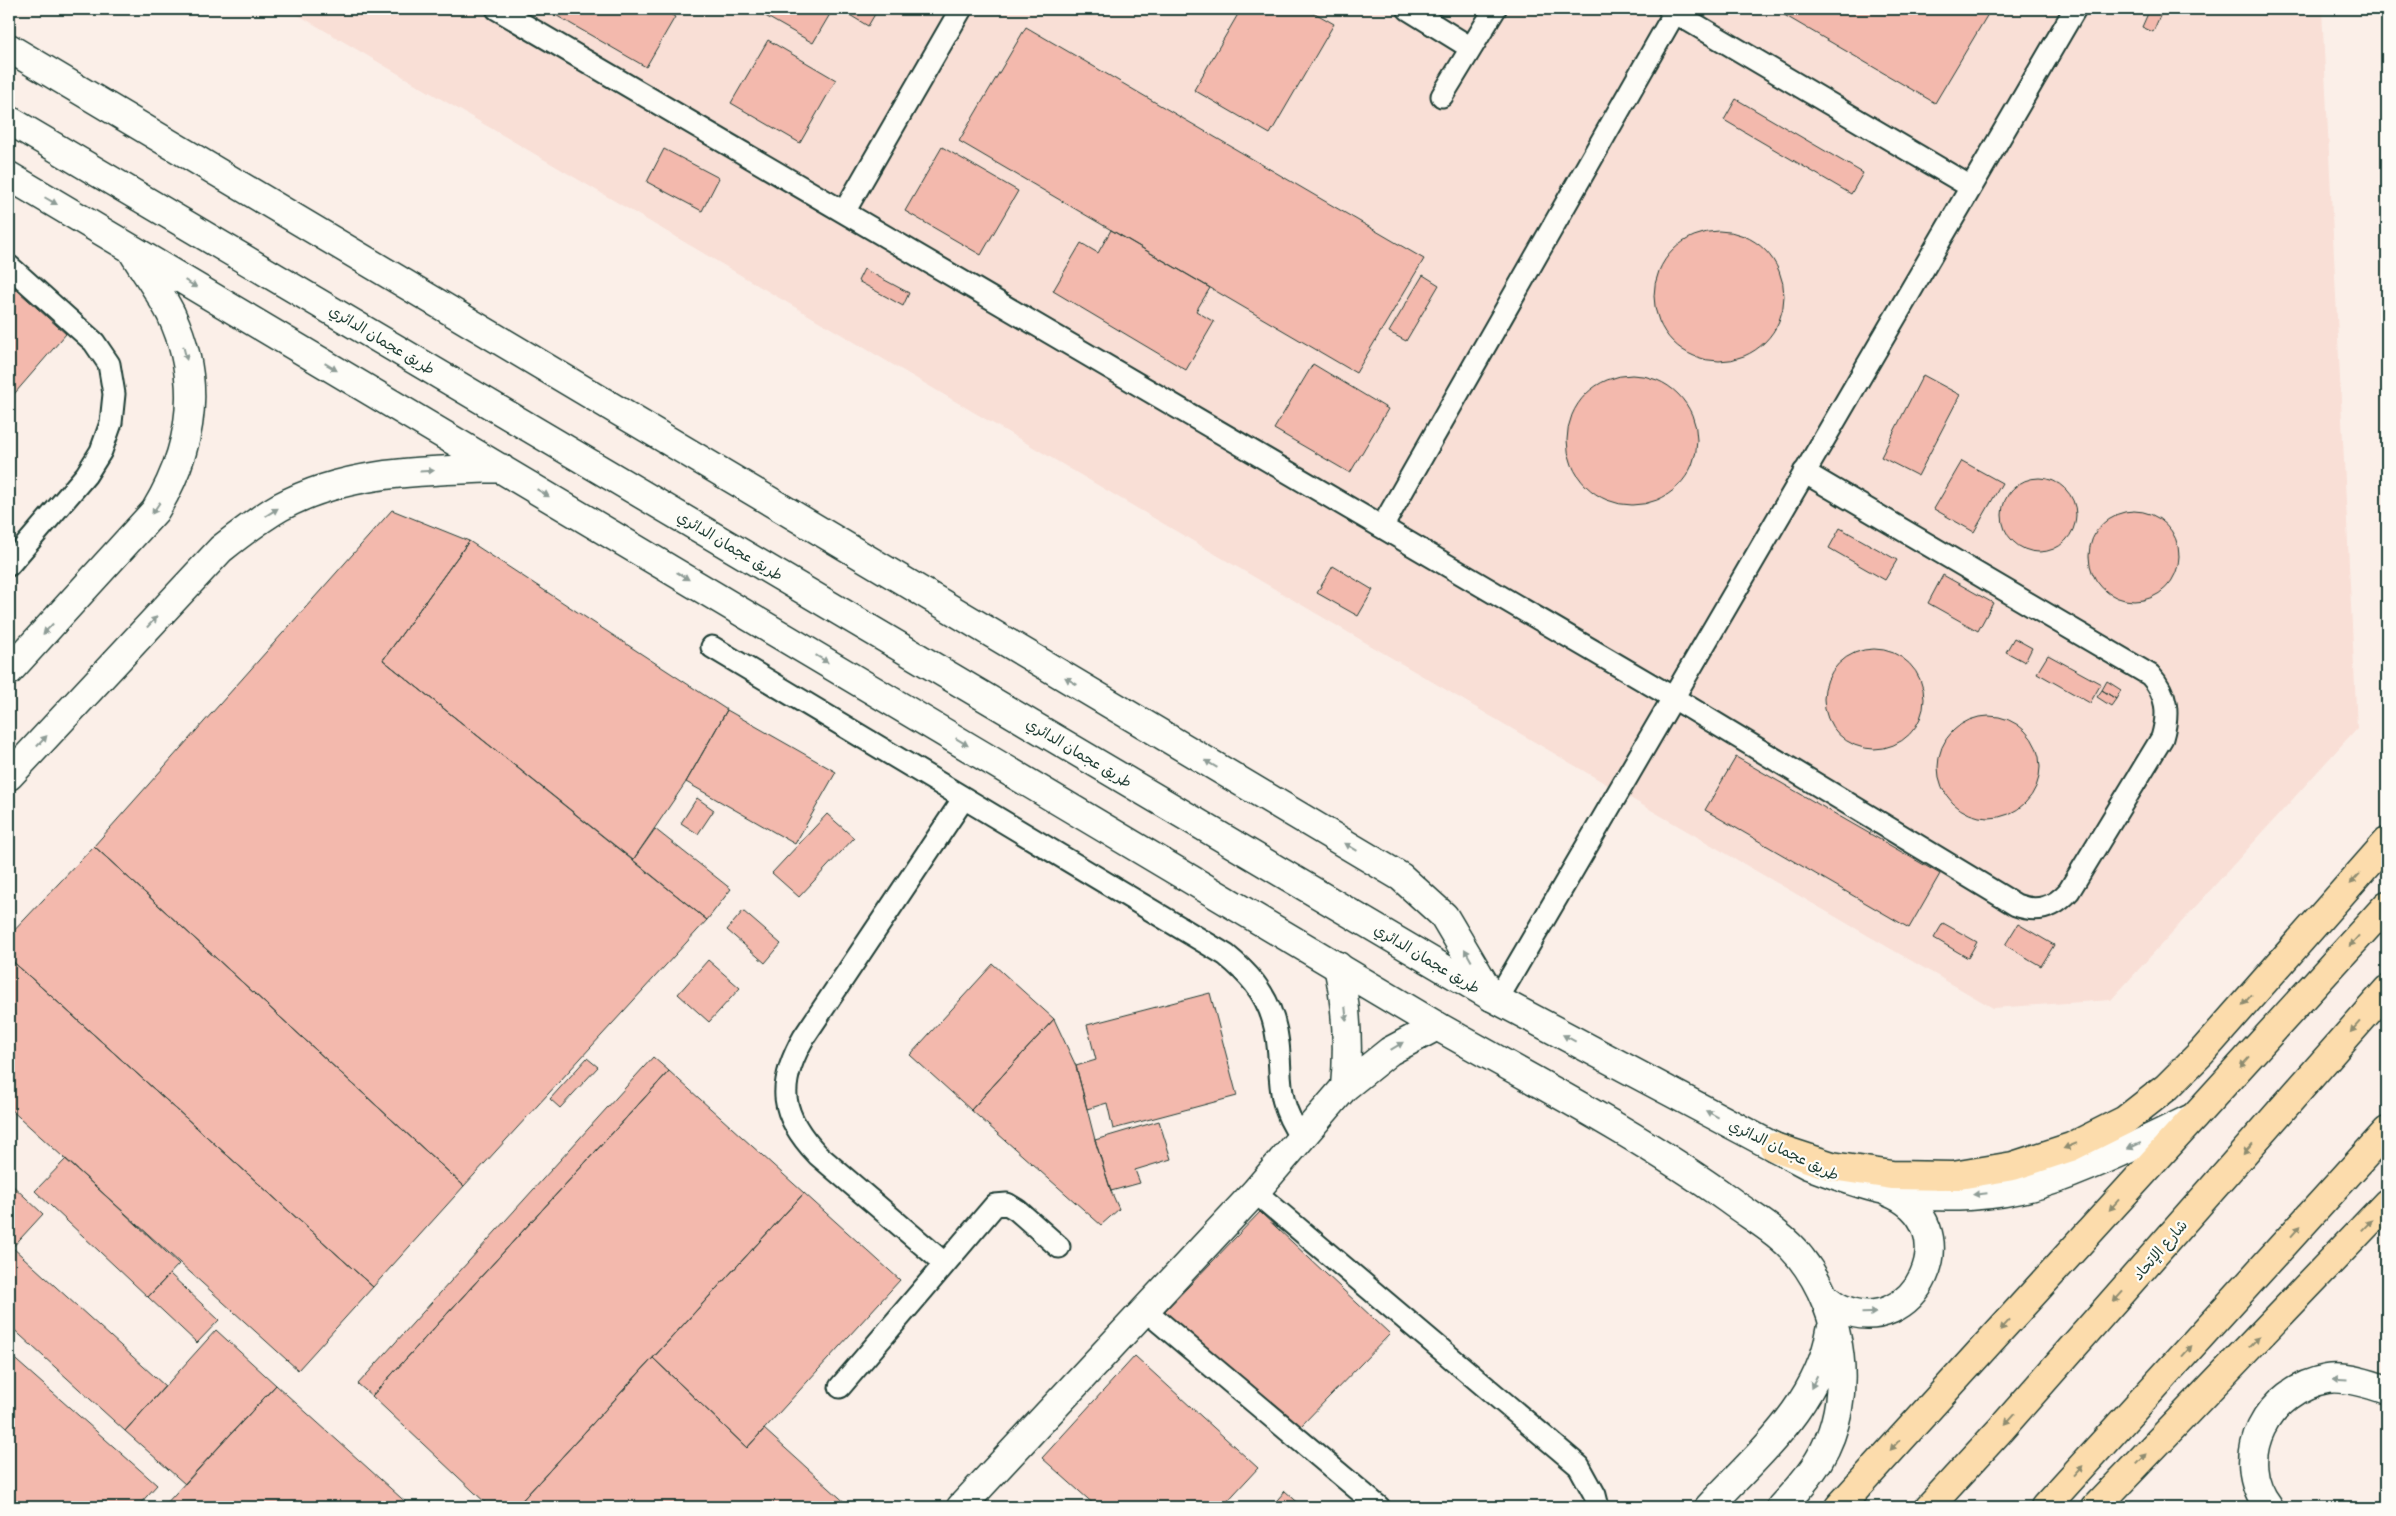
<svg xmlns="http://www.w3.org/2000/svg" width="2396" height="1516" font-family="Delius,'Playpen Sans Arabic',sans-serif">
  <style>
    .built { fill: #f9dfd6 }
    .building { fill: #f3b9ad; stroke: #1f3d34 }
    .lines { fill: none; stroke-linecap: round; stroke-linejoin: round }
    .service-casing { stroke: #1f3d34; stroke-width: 25 }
    .minor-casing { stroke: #1f3d34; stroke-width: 31 }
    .secondary-casing { stroke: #1f3d34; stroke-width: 31 }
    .primary-casing { stroke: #1f3d34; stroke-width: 31 }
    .trunk-casing { stroke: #1f3d34; stroke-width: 31 }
    .motorway-casing { stroke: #1f3d34; stroke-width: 31 }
    .service { stroke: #fdfcf7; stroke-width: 21 }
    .minor { stroke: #fdfcf7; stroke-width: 28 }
    .secondary { stroke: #fdfcf7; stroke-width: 28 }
    .primary { stroke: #fcdcac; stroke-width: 28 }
    .trunk { stroke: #fcdcac; stroke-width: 28 }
    .motorway { stroke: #fcdcac; stroke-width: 28 }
    .oneway { fill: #8e9c96 }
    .oneway2 { fill: #8e8c70 }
    .labels { text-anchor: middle; stroke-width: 4.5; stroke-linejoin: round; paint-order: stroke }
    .street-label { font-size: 15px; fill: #1f3d34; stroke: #fdfcf7 }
  </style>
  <rect width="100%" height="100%" fill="#fbefe8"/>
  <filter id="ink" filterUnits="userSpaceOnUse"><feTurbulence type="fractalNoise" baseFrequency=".02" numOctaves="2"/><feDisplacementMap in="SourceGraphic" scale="10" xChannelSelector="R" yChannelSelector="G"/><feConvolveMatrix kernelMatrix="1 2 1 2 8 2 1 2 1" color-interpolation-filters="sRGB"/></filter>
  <g filter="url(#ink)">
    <path class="built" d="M288 9H2322L2357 728 2111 1000 1993 1008 1618 791Z"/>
    <path class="building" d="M545 9H662L675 17 646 67Z
      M753 9H833L813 43Z
      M850 9H878L868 26 848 14Z
      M1241 9H1308L1334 24 1270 134 1194 90Z
      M1774 9H1991L1935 103Z
      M2150 9H2163L2153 32 2142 27Z
      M1026 27 1424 259 1356 373 959 141Z
      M768 40 836 80 800 143 731 103Z
      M1736 99 1863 173 1851 194 1724 120Z
      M942 147 1018 191 981 255 905 211Z
      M664 149 719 178 702 211 647 182Z
      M1111 230 1210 288 1196 311 1214 322 1186 370 1053 291 1081 243 1098 253Z
      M1654 296a65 65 0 1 1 130 0a65 65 0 1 1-130 0Z
      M864 269 909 293 903 306 858 281Z
      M1423 275 1439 285 1406 341 1389 332Z
      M9 283 66 334 9 400Z
      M1313 364 1388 409 1350 473 1274 429Z
      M1567 440a65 65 0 1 1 130 0a65 65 0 1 1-130 0Z
      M1923 375 1960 395 1918 476 1881 457Z
      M1962 461 2002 483 1974 532 1934 509Z
      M2002 515a37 37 0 1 1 74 0a37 37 0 1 1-74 0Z
      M392 510 469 541 383 660 707 920 464 1186 94 846Z
      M2089 556a45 45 0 1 1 90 0a45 45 0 1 1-90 0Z
      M1840 528 1897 560 1885 580 1829 548Z
      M469 541 727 710 686 782 633 860 383 660Z
      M1333 566 1373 590 1358 616 1317 593Z
      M1943 575 1993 603 1978 631 1928 603Z
      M2014 638 2032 648 2025 662 2006 652Z
      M1824 699a50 50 0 1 1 100 0a50 50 0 1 1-100 0Z
      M2048 655 2101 684 2090 703 2037 673Z
      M2107 681 2121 690 2116 699 2102 690Z
      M2102 690 2116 699 2111 706 2097 697Z
      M727 710 836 772 795 844 686 782Z
      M1938 767a51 51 0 1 1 102 0a51 51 0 1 1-102 0Z
      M1736 757 1940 874 1909 928 1705 810Z
      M697 798 714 810 698 834 681 823Z
      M827 814 854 838 799 897 772 873Z
      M655 829 731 889 707 920 633 860Z
      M94 846 464 1186 373 1287 9 958V936Z
      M743 911 781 944 765 963 727 930Z
      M1943 923 1977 942 1968 958 1934 938Z
      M2018 924 2054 945 2041 966 2005 945Z
      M9 958 373 1287 298 1370 9 1108Z
      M708 960 740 988 709 1022 678 994Z
      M993 964 1054 1019 971 1110 910 1055Z
      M1210 993 1237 1096 1113 1129 1107 1103 1087 1109 1076 1066 1096 1060 1087 1025Z
      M1054 1019 1076 1066 1095 1140 1111 1191 1119 1209 1101 1225 971 1110Z
      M653 1057 669 1071 372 1396 358 1384Z
      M587 1058 598 1067 560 1108 550 1099Z
      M669 1071 804 1193 516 1507H490L372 1396Z
      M1159 1121 1171 1159 1135 1170 1140 1183 1111 1191 1095 1140Z
      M66 1159 179 1264 148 1297 35 1191Z
      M9 1182 43 1214 9 1251Z
      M804 1193 900 1280 747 1448 653 1358Z
      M1260 1212 1390 1334 1300 1427 1163 1313Z
      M12 1247 165 1386 125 1431 9 1325V1251Z
      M170 1274 219 1320 197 1343 148 1297Z
      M216 1330 276 1385 185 1484 125 1431Z
      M9 1354 157 1485 137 1507H23L9 1494Z
      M1135 1356 1258 1468 1222 1507H1097L1042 1458Z
      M653 1358 747 1448 764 1429 850 1507H516Z
      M276 1385 411 1507H163Z
      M1285 1491 1303 1507H1271Z"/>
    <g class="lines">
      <defs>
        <path id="service" d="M497 9 1672 697 2016 905C2037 913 2054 908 2069 891L2162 738C2169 714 2168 695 2150 675L1804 472
          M1408 9 1471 48
          M1669 9 1971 187
          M1442 96 1495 9
          M844 212 961 9
          M9 266 94 342 109 364 114 394 111 423 101 451 86 475 9 565
          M1382 527 1675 12
          M712 647 1226 955C1248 973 1265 992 1273 1019 1287 1065 1269 1092 1301 1137
          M1497 1000 2075 9
          M1255 1192 1579 1466 1595 1495 1598 1507
          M944 1263 818 1155C780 1115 776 1086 804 1037L964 798
          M1145 1310 1379 1507
          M840 1387 995 1205 1007 1204 1017 1210 1059 1247"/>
        <path id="minor" d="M9 48 1401 877 1444 916 1492 997
          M1338 966C1347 1007 1349 1045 1345 1087
          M961 1507 1255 1192 1345 1087 1390 1051 1437 1026"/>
        <path id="secondary" d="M9 120 1492 997 1808 1165C1832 1174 1855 1183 1880 1189 1935 1202 2003 1198 2056 1179 2103 1162 2149 1139 2194 1117
          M9 176 1437 1026C1536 1082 1637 1134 1729 1200 1753 1218 1781 1233 1800 1257 1843 1311 1856 1399 1819 1460 1809 1477 1795 1492 1781 1507
          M9 671 155 511C193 448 203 382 171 314 160 292 145 272 133 252
          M9 776 221 549C240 534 259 519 280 507 348 470 426 471 501 468
          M1824 1297C1829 1301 1834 1305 1840 1308 1915 1343 1972 1225 1888 1192
          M1709 1507C1757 1455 1819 1404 1831 1330
          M2269 1507C2230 1457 2268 1389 2327 1379 2346 1376 2370 1384 2387 1390"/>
        <path id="primary" d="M1839 1507 2387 905
          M2096 1507 2387 1203"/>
        <path id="trunk" d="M1929 1507 2001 1429 2387 990
          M2045 1507 2387 1131"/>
        <path id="motorway" d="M1774 1147 1832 1166 1892 1175 1953 1176 2013 1166 2071 1147 2125 1120 2167 1087 2202 1052 2387 842"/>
      </defs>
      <use href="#service" class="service-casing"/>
      <use href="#minor" class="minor-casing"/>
      <use href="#secondary" class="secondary-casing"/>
      <use href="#primary" class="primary-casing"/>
      <use href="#trunk" class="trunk-casing"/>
      <use href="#motorway" class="motorway-casing"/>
      <use href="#service" class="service"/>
      <use href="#minor" class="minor"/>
      <use href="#secondary" class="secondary"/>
      <use href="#primary" class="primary"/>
      <use href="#trunk" class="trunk"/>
      <use href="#motorway" class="motorway"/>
    </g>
    <defs><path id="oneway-solid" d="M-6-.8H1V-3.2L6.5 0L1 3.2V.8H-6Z" transform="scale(1.25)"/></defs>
    <g class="oneway">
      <use href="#oneway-solid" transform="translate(51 201) rotate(30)"/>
      <use href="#oneway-solid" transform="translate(191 284) rotate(31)"/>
      <use href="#oneway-solid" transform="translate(185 353) rotate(76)"/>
      <use href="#oneway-solid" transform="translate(331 367) rotate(31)"/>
      <use href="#oneway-solid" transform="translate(427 471) rotate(-3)"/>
      <use href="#oneway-solid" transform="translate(543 493) rotate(31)"/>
      <use href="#oneway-solid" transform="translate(156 508) rotate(124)"/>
      <use href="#oneway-solid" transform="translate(272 512) rotate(-32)"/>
      <use href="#oneway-solid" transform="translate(683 576) rotate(31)"/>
      <use href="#oneway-solid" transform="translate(152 622) rotate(-47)"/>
      <use href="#oneway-solid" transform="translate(48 629) rotate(133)"/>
      <use href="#oneway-solid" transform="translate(822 659) rotate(31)"/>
      <use href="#oneway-solid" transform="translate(1071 681) rotate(-149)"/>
      <use href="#oneway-solid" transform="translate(42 741) rotate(-47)"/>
      <use href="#oneway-solid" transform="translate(962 742) rotate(31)"/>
      <use href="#oneway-solid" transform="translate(1211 764) rotate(-149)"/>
      <use href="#oneway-solid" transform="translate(1351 847) rotate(-149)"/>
      <use href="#oneway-solid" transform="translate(1468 955) rotate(-119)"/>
      <use href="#oneway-solid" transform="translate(1346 1014) rotate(84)"/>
      <use href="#oneway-solid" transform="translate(1569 1038) rotate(-152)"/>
      <use href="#oneway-solid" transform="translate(1397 1046) rotate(-31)"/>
      <use href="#oneway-solid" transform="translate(1712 1114) rotate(-152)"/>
      <use href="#oneway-solid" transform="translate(2134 1146) rotate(155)"/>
      <use href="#oneway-solid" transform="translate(1980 1194) rotate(174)"/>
      <use href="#oneway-solid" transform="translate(1869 1313) rotate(-2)"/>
      <use href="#oneway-solid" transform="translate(2340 1379) rotate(-176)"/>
      <use href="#oneway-solid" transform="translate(1814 1382) rotate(116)"/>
    </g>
    <g class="oneway2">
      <use href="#oneway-solid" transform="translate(2355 879) rotate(132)"/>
      <use href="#oneway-solid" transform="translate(2354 941) rotate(132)"/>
      <use href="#oneway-solid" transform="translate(2247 1000) rotate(132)"/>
      <use href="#oneway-solid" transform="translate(2355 1027) rotate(131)"/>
      <use href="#oneway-solid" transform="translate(2245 1062) rotate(132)"/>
      <use href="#oneway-solid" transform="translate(2070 1146) rotate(158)"/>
      <use href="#oneway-solid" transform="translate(2248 1149) rotate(131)"/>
      <use href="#oneway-solid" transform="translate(2114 1205) rotate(132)"/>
      <use href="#oneway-solid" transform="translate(2367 1225) rotate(-46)"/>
      <use href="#oneway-solid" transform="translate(2296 1231) rotate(-48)"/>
      <use href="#oneway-solid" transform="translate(2118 1297) rotate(132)"/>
      <use href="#oneway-solid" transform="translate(2005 1325) rotate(132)"/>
      <use href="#oneway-solid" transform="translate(2254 1342) rotate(-46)"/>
      <use href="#oneway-solid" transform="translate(2187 1351) rotate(-48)"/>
      <use href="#oneway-solid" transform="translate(2010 1419) rotate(132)"/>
      <use href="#oneway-solid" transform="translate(1895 1445) rotate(132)"/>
      <use href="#oneway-solid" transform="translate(2142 1459) rotate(-46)"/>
      <use href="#oneway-solid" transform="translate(2078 1471) rotate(-48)"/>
    </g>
  </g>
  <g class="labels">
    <g class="street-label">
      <text transform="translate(382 340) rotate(31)" y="5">طريق عجمان الدائري</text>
      <text transform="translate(730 546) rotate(31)" y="5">طريق عجمان الدائري</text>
      <text transform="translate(1079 753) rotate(31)" y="5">طريق عجمان الدائري</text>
      <text transform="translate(1427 959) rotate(31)" y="5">طريق عجمان الدائري</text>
      <text transform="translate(1784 1150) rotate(26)" y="5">طريق عجمان الدائري</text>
      <text transform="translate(2160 1250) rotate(-49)" y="5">شارع الإتحاد</text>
    </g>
  </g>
  <rect width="2396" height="1516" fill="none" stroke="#fdfcf7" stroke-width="30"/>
  <rect x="15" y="15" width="2366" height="1486" fill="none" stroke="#1f3d34" stroke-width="2" filter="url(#ink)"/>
</svg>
